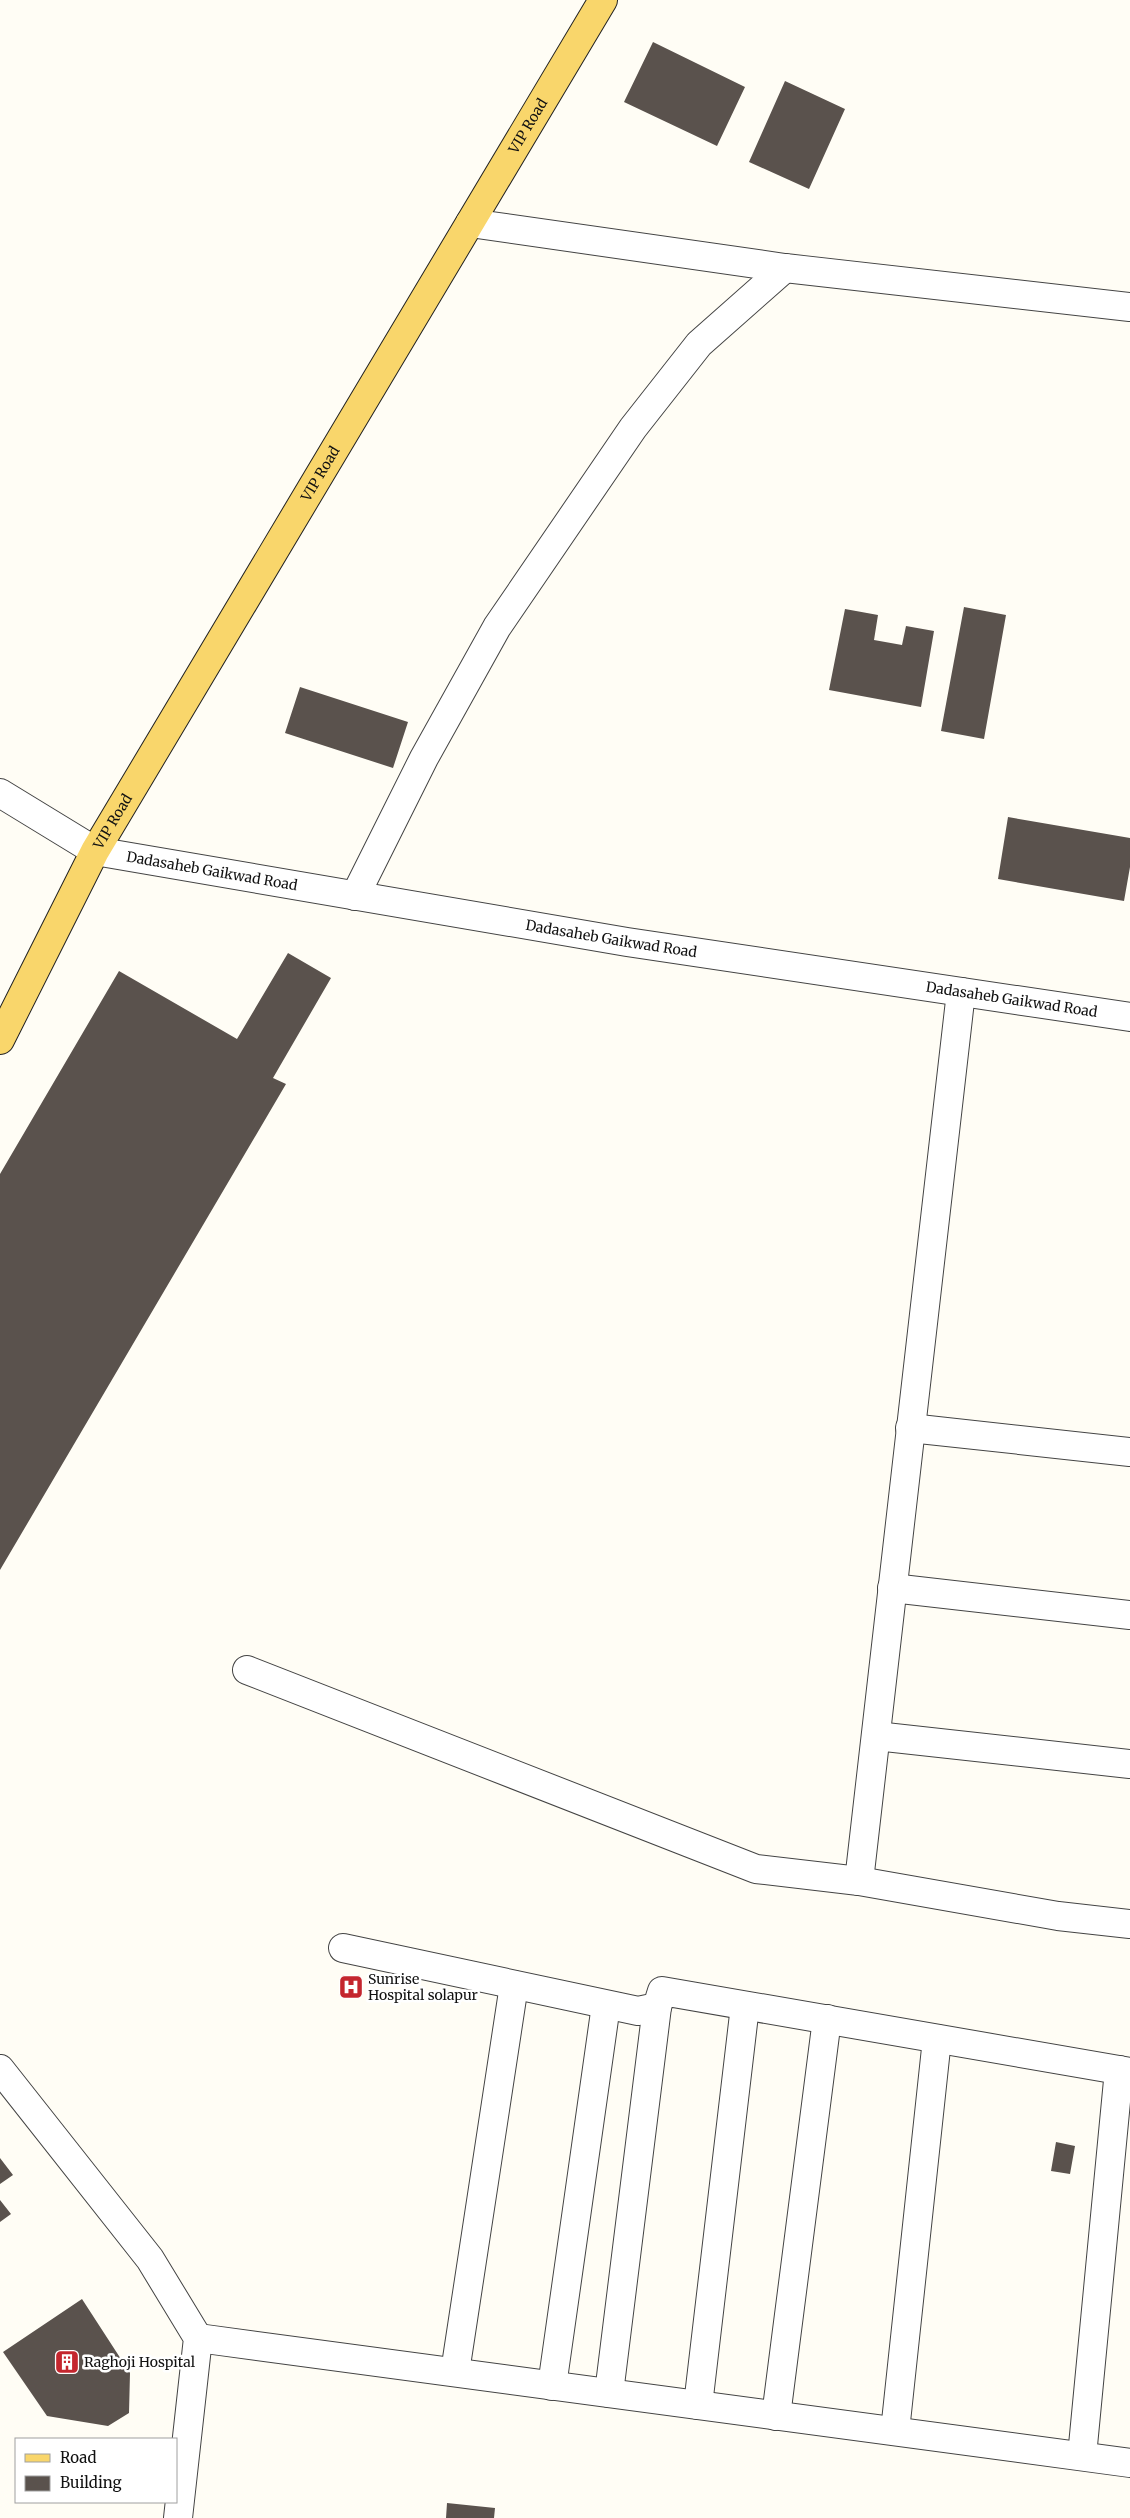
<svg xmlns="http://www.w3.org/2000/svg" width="1130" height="2518" font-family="Merriweather,serif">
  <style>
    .building { fill: #5a524d }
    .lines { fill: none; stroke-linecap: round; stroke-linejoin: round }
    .minor-casing { stroke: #444; stroke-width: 30 }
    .major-casing { stroke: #222; stroke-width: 30 }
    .minor { stroke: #fff; stroke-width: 28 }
    .major { stroke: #f9d66b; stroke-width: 28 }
    .labels { text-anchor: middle; stroke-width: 5; stroke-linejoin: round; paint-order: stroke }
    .street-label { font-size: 14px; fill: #111; stroke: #fff }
    .poi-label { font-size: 14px; fill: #111; stroke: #fff; text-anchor: start }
  </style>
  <rect width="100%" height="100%" fill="#fffdf5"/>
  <path class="building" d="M653 42 745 87 717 146 624 102Z
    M785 81 845 109 809 189 749 162Z
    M964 607 1006 615 984 739 941 731Z
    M845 609 878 615 874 640 902 645 906 626 934 631 921 707 829 690Z
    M300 687 408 722 393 768 285 733Z
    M1008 817 1130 838V867L1124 901 998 879Z
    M288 953 331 978 273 1078 286 1084 0 1570V1174L119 971 237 1039Z
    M1056 2142 1075 2146 1070 2174 1051 2171Z
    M0 2158 13 2175 0 2184Z
    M0 2200 11 2214 0 2222Z
    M82 2299 130 2373 129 2413 108 2426 47 2416 3 2352Z
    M447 2503 495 2508 494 2518H446Z"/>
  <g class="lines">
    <defs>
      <g id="minor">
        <path d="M470 223 785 268 1130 307"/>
        <path id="s1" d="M0 793 95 851 627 942 1130 1017"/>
        <path d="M355 896 424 758 497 627 633 428 699 344 785 268"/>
        <path d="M910 1428 1130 1452"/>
        <path d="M892 1588 1130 1615"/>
        <path d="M247 1670 756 1869 859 1881 1058 1916 1130 1924"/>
        <path d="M876 1736 1130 1764"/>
        <path d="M859 1881 961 992"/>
        <path d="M343 1948 638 2011 657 2007 662 1991 1130 2072"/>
        <path d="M0 2069 150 2259 198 2338 178 2518"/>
        <path d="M198 2338 1130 2463"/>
        <path d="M455 2372 514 1985"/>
        <path d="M552 2386 606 2005"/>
        <path d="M609 2393 657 2007"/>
        <path d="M698 2405 745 2006"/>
        <path d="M776 2416 827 2019"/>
        <path d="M895 2431 937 2039"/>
        <path d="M1082 2456 1119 2070"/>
      </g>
      <g id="major">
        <path id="s2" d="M0 1040 95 851 603 0"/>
      </g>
    </defs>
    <use href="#minor" class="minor-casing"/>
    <use href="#major" class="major-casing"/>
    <use href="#minor" class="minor"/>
    <use href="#major" class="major"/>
  </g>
  <defs>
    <symbol id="hospital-square" viewBox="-11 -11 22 22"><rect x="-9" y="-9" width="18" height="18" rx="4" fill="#c4262e" stroke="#fff"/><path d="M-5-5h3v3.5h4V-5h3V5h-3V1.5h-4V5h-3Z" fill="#fff"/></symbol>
    <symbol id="building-square" viewBox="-11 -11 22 22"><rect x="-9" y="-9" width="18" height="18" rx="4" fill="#c4262e" stroke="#fff"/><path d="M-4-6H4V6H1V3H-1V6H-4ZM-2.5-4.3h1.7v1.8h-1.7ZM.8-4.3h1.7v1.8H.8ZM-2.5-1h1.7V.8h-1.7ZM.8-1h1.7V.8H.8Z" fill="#fff"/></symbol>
  </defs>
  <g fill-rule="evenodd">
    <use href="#hospital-square" x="337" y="1973" width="28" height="28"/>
    <use href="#building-square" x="53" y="2348" width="28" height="28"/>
  </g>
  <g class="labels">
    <g class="street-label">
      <text dy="5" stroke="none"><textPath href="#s2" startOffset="1056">VIP Road</textPath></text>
      <text dy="5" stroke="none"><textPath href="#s2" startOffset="651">VIP Road</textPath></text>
      <text dy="5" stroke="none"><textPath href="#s2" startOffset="246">VIP Road</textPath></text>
      <text dy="5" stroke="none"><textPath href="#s1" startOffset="230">Dadasaheb Gaikwad Road</textPath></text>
      <text dy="5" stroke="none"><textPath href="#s1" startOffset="635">Dadasaheb Gaikwad Road</textPath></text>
      <text dy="5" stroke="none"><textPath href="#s1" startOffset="1040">Dadasaheb Gaikwad Road</textPath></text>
    </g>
    <g class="poi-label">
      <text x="368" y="1984">Sunrise<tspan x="368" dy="16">Hospital solapur</tspan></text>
      <text x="84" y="2367">Raghoji Hospital</text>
    </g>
  </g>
  <rect x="15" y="2438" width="162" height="65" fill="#ffffff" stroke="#a0a0a0"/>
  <rect x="25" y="2454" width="25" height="8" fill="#f9d66b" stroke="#a0a0a0"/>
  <text x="60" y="2463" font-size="15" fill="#111111">Road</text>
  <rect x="25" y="2476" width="25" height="15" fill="#5a524d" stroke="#a0a0a0"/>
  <text x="60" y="2488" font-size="15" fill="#111111">Building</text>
</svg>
